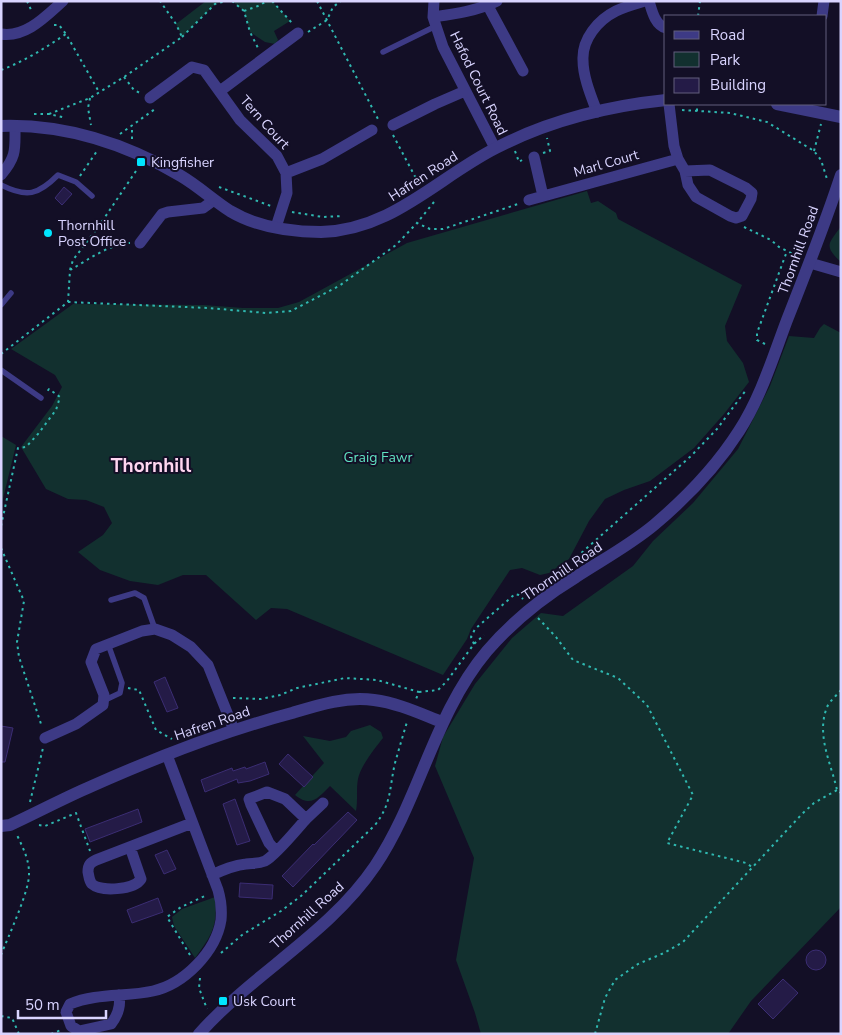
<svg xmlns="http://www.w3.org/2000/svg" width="842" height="1035" font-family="'Nunito Sans',sans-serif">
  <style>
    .green { fill: #12302f }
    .building { fill: #241b47; stroke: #3b2d73 }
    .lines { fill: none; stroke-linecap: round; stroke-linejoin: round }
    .path { stroke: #2fb8b0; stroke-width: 2; stroke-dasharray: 2.5 4; stroke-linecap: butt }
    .service { stroke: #3d3a85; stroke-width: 5.5 }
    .minor { stroke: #3d3a85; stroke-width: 11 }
    .tertiary { stroke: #3d3a85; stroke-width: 12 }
    .poi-dot { fill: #00e5ff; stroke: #130f26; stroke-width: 2 }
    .labels { text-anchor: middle; stroke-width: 4; stroke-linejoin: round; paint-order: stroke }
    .street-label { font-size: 14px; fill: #d9d4ff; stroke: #130f26 }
    .poi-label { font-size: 14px; fill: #d9d4ff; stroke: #130f26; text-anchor: start }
    .park-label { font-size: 14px; fill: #5fe0c0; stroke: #130f26 }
    .district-label { font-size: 19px; font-weight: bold; fill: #ffd6f0; stroke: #130f26 }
  </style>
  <rect width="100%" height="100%" fill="#130f26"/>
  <path class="green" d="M206 1H226L215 4 182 37 176 24Z
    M232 1H272L290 21 274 31 278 40 275 44 265 42 250 32 244 11Z
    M587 191 591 203 598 201 616 213 618 219 742 285 725 326 727 341 743 363 749 382 724 414 694 448 650 481 624 490 605 499 589 521 569 559 549 573 540 575 522 568 510 570 471 629 467 639 443 675 287 609 271 608 256 620 206 575H183L158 585 130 581 100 570 78 552 103 535 112 523 104 507 86 500 68 499 46 489 21 447 52 406 62 387 55 375 11 349 73 304 204 305 243 308H278L299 302 407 243Z
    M841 226V262C822 245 830 243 841 226Z
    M824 324 841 333V907L751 1001 728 1034H481L475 1013 456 960 474 858 435 766 443 737 475 684 512 638 541 613 563 616 633 566 653 541 693 503 738 449 770 386 789 336 814 338 820 328Z
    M1 436 16 445 1 507Z
    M370 725 381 732 383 738C375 748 360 767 358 779 356 789 358 800 356 811L330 786C318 798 311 808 295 795L324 763 303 736 330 741 346 737 351 731Z
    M215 897C218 926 212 935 195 958L174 926 172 917 182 909Z"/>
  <path class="building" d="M64 187 72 194 62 205 55 198Z
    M165 677 178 708 167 712 154 682Z
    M1 726 13 728 5 762H1Z
    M288 754 313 777 304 787 279 764Z
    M265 762 269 774 250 781 238 783 237 779 205 792 201 780 232 768 233 771 245 767 246 769Z
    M235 799 250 841 237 845 223 804Z
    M138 809 142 822 90 842 85 829Z
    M348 812 357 820 293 887 282 876 313 844 314 845Z
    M167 850 176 869 164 874 155 855Z
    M240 883 273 885 272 899 239 897Z
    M158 898 163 912 132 923 127 910Z
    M806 960a10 10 0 1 1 20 0a10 10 0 1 1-20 0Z
    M783 979 798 993 773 1019 758 1004Z"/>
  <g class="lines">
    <path class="path" d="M27 1 32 12
      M232 1 244 11 250 32 258 48
      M272 1 292 23
      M317 1 379 121
      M244 11 258 6 267 1
      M698 16 700 1
      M54 25H59L66 34 99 92
      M308 32 327 20 333 7 341 1
      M182 37 215 4 226 1
      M1 70C25 61 45 48 66 34
      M124 77 134 90 140 93
      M90 98 88 108 91 125
      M682 110 730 113 767 122 814 151 821 160 827 179
      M697 111V104
      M34 114H49L66 118
      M49 114 90 98 124 77 182 37 176 24 160 1
      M120 134 155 109
      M393 135 419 184
      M132 139V126
      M515 151 519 162 522 160
      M814 151 821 124
      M543 153 550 151 547 138
      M80 176 97 151
      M219 187 271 206
      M434 202 417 223 430 229H443L518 204
      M292 212 323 217 342 216
      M744 227 771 240 779 247 799 257
      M70 270 73 260 99 226 138 168
      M68 302 208 308 266 313 291 311 339 286 396 245 417 223
      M765 344 757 340V333L787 251
      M1 354 68 302 70 270C88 260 109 244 130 243
      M1 526 18 448 26 447 38 434 56 410 60 397 49 389 46 393
      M1 548 24 601 17 642 19 657 42 727
      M562 570 691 456 717 429 746 390
      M538 618 556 637 573 660 618 678 647 705 693 795 667 843 746 863 752 867
      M474 644 471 637 475 629 515 594 519 595 523 599
      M128 688 139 690 156 730 172 739
      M841 690C837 695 831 700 828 705 815 733 831 763 837 790L841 793
      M419 692 438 690 447 681 474 644 484 635
      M233 698 261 699 280 695 297 688 345 678 377 680 419 692 416 699
      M30 802 43 748
      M39 825 45 826 76 813 90 851
      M221 953 242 935 281 911 301 896 375 825C392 803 389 789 395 763 399 749 403 735 407 722
      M1 955C8 937 30 890 29 873 29 859 23 848 17 835H18
      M190 955 167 917 181 907 207 895
      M200 978 199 988 207 1009
      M1 1016 12 1018 19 1034
      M51 1034 61 1030
      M595 1034 605 998 615 980 638 964 664 953 683 942 802 814 814 803 837 790"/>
    <path class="service" d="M383 52 436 26
      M1 185C27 198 38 195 58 175L76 182 92 196
      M1 305 11 293
      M1 370 41 398
      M111 600 135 593 144 598 155 629
      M103 701 120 693 122 683 108 644"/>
    <path class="minor" d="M434 1 433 17 443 47 495 148
      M649 1C652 11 655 25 666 28
      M488 6 523 71
      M822 16 824 1
      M433 17C454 14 477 11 497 1
      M1 34C26 38 46 16 63 1
      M220 91 298 33
      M150 98 192 67 204 70 240 120 277 156 286 173 287 193 276 227
      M597 112C591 96 583 77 583 60 582 39 598 20 616 11 624 7 635 4 645 1
      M393 125 435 104 465 91
      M534 157 543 196
      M678 159 685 171 710 170 746 188 752 193 751 199 742 216 736 218 730 216 696 197 688 185 685 171
      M286 173 322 159 372 130
      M1 175C17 156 15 149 15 126
      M529 200 678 159 674 146 669 104
      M140 243 162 214 168 212 203 208 214 200
      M810 263 841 272
      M45 738 76 724 103 705 104 695 91 662 96 649 142 631 155 629 172 635 191 647 208 665 234 730
      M306 819 323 803
      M130 847 141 879C134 890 101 892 92 884 89 881 89 876 88 872 88 865 90 863 96 860L192 823
      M212 875C223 870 234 865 246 864 253 863 258 864 265 861 276 855 297 829 306 819L285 799 267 792 249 799 251 805 269 843 276 851
      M119 995C121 1006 118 1015 111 1024L79 1031 71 1026 66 1012 70 1004C96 993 126 997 153 991 184 984 216 952 221 920 222 909 221 900 218 890L167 755"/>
    <path class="tertiary" d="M777 104 841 117
      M1 126C65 124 126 144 181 176 198 186 213 200 230 211 257 227 291 232 321 232 392 230 437 178 496 148 548 121 608 106 666 100
      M1 826 10 825C38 812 64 798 92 786 157 757 224 731 292 713 318 705 346 696 374 700 398 703 421 714 442 722
      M199 1034C253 973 329 934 375 866 420 799 434 714 487 651 512 622 543 597 576 577 602 560 630 545 654 525 686 498 716 467 739 431 761 397 773 357 787 320 806 272 825 224 841 175"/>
  </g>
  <g class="poi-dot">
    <rect x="136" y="157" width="10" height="10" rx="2.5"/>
    <circle cx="48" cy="233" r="5"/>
    <rect x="218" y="996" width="10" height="10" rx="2.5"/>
  </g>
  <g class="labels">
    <g class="street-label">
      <text transform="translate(479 83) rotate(64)" y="5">Hafod Court Road</text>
      <text transform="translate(265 122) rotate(48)" y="5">Tern Court</text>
      <text transform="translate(606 163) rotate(-16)" y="5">Marl Court</text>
      <text transform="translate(423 176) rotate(-33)" y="5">Hafren Road</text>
      <text transform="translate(798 250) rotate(-70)" y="5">Thornhill Road</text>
      <text transform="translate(562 571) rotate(-34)" y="5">Thornhill Road</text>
      <text transform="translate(212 723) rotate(-19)" y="5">Hafren Road</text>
      <text transform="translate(307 915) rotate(-42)" y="5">Thornhill Road</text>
    </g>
    <g class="poi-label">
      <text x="151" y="167">Kingfisher</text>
      <text x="58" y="230">Thornhill<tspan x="58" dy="16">Post Office</tspan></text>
      <text x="233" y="1006">Usk Court</text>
    </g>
    <g class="park-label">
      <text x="378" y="462">Graig Fawr</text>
    </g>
    <g class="district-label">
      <text x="151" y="472">Thornhill</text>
    </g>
  </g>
  <rect width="842" height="1035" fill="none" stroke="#d9d4ff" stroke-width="5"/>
  <rect x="664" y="15" width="162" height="90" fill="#130f26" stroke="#625e7d"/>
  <rect x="674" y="31" width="25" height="8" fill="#3d3a85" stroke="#625e7d"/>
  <text x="710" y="40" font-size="15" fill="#d9d4ff">Road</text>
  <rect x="674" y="52" width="25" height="15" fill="#12302f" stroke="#625e7d"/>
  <text x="710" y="65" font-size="15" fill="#d9d4ff">Park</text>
  <rect x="674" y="78" width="25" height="15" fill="#241b47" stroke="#625e7d"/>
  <text x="710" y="90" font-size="15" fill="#d9d4ff">Building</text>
  <path d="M18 1010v8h88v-8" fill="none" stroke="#d9d4ff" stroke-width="2.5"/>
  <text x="25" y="1010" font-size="15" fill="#d9d4ff" stroke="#130f26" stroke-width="4" paint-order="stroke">50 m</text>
</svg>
